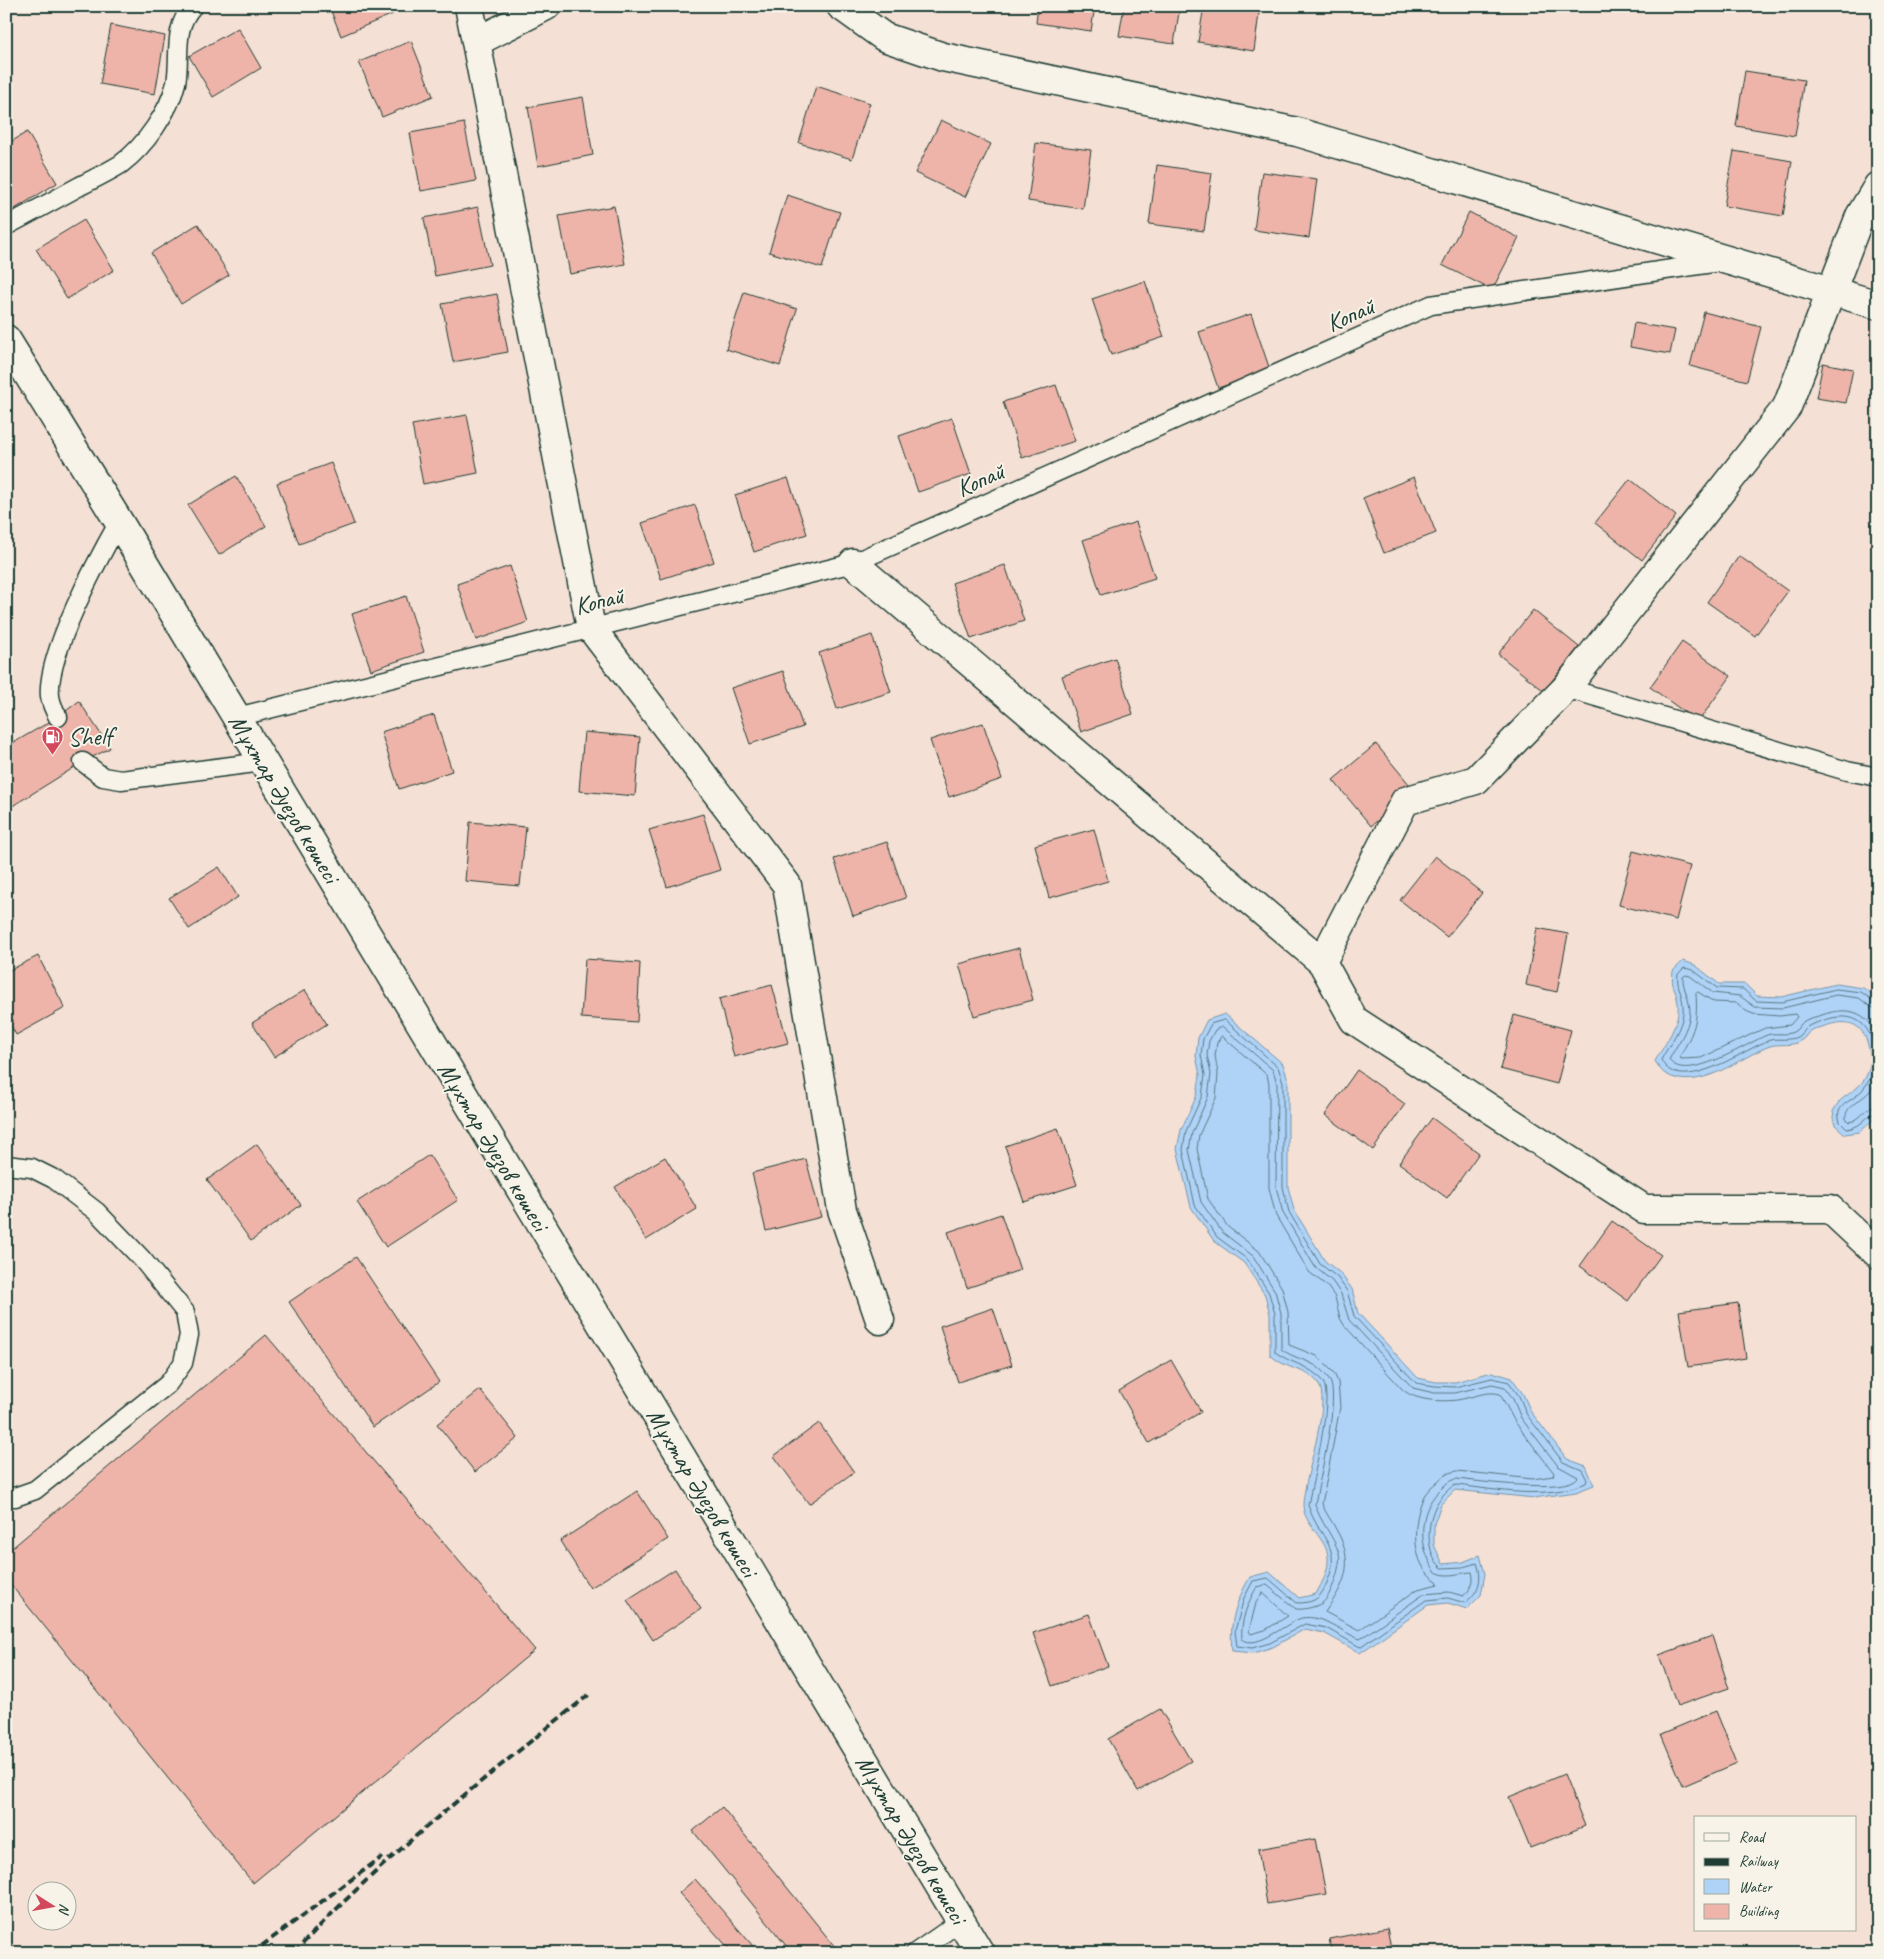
<svg xmlns="http://www.w3.org/2000/svg" width="1884" height="1959" font-family="Caveat,sans-serif">
  <style>
    .water { fill: #afd2f7; stroke: #7596a9 }
    .lines { fill: none; stroke-linecap: round; stroke-linejoin: round }
    .shore { stroke: #597982; stroke-width: 1 }
    .building { fill: #eeb4a9; stroke: #1f3d34 }
    .service-casing { stroke: #1f3d34; stroke-width: 21 }
    .minor-casing { stroke: #1f3d34; stroke-width: 31 }
    .tertiary-casing { stroke: #1f3d34; stroke-width: 31 }
    .service { stroke: #f7f3e8; stroke-width: 18 }
    .minor { stroke: #f7f3e8; stroke-width: 28 }
    .tertiary { stroke: #f7f3e8; stroke-width: 28 }
    .rail { stroke: #1f3d34; stroke-width: 4; stroke-dasharray: 8 4; stroke-linecap: butt }
    .labels { text-anchor: middle; stroke-width: 4; stroke-linejoin: round; paint-order: stroke }
    .street-label { font-size: 25px; fill: #1f3d34; stroke: #f7f3e8 }
    .poi-label { font-size: 25px; fill: #1f3d34; stroke: #f7f3e8; text-anchor: start }
  </style>
  <rect width="100%" height="100%" fill="#f4e0d5"/>
  <filter id="ink" filterUnits="userSpaceOnUse"><feTurbulence type="fractalNoise" baseFrequency=".02" numOctaves="2"/><feDisplacementMap in="SourceGraphic" scale="10" xChannelSelector="R" yChannelSelector="G"/><feConvolveMatrix kernelMatrix="1 2 1 2 8 2 1 2 1" color-interpolation-filters="sRGB"/></filter>
  <g filter="url(#ink)">
    <path class="water" d="M1683 961 1695 965 1719 984H1745L1757 996 1781 997 1836 984 1863 988 1878 998V1115L1860 1132 1845 1134 1835 1125 1833 1111C1836 1107 1838 1102 1842 1099 1852 1091 1863 1086 1868 1072 1872 1062 1870 1049 1866 1039 1858 1018 1839 1021 1822 1027 1818 1028 1813 1029 1811 1030 1807 1033 1805 1039 1800 1041 1791 1047 1780 1043 1770 1046 1739 1057 1698 1095 1664 1073 1660 1070 1658 1065 1655 1061 1666 1042 1683 1021 1677 998 1674 984 1671 987 1673 971Z
      M1225 1014 1283 1064 1288 1080V1187L1294 1210 1325 1261 1340 1273 1352 1289 1358 1313 1418 1378 1436 1382H1455L1492 1372 1512 1378 1523 1394 1531 1412 1567 1459 1586 1466 1594 1485 1576 1492 1534 1498 1455 1490 1441 1504 1434 1524V1545L1443 1564 1463 1562 1480 1555 1485 1574 1481 1595 1467 1609 1448 1603 1428 1605 1360 1653 1324 1633 1305 1629 1273 1647 1253 1653 1232 1651C1229 1622 1236 1601 1250 1577L1269 1572 1299 1598 1316 1594C1322 1583 1329 1570 1328 1558 1328 1539 1302 1524 1303 1503 1305 1476 1329 1409 1320 1387 1314 1372 1297 1371 1286 1365 1280 1363 1275 1359 1270 1355V1314L1265 1295 1244 1263 1214 1241 1191 1207 1177 1149 1181 1130 1197 1095 1200 1075 1196 1056 1198 1038 1207 1020Z"/>
    <g class="lines">
      <path class="shore" d="M1698 992 1714 1002 1737 1003 1746 1011 1753 1014 1780 1016 1795 1014 1797 1017 1790 1025 1765 1028 1701 1058 1681 1059 1680 1056C1694 1031 1698 1023 1696 994Z
        M1878 1001H1874L1861 992 1836 989 1782 1002 1756 1001 1743 989 1717 988 1693 970 1684 968 1678 974C1676 985 1682 993 1683 1005 1685 1027 1670 1042 1661 1060 1680 1098 1745 1048 1770 1040 1779 1038 1788 1041 1797 1037 1801 1035 1803 1030 1807 1027 1811 1024 1817 1023 1821 1021 1845 1013 1864 1015 1873 1042 1879 1062 1872 1083 1856 1096 1850 1101 1843 1103 1839 1111 1838 1114 1839 1118 1840 1122L1847 1129C1864 1127 1865 1114 1878 1112
        M1878 1008 1871 1007 1859 998 1836 995 1783 1008 1755 1007 1740 996 1713 993 1690 976 1686 975 1683 977C1682 987 1690 999 1690 1012 1689 1031 1676 1045 1669 1060 1686 1084 1747 1043 1767 1035 1775 1032 1785 1036 1793 1032 1798 1030 1800 1024 1804 1021 1809 1018 1816 1017 1822 1015 1847 1006 1868 1011 1878 1037
        M1225 1020 1278 1067 1283 1082V1187L1289 1212 1320 1264 1337 1277 1347 1291 1354 1316 1416 1383 1435 1386 1455 1387 1492 1378 1509 1382 1519 1396 1527 1415 1563 1462 1582 1470 1587 1480 1586 1483C1545 1500 1499 1490 1457 1485 1451 1486 1448 1490 1444 1494 1427 1511 1422 1551 1442 1568L1463 1567 1477 1563C1483 1580 1479 1592 1465 1603L1448 1598 1426 1600 1360 1647 1326 1628 1305 1624 1270 1643 1252 1648 1237 1646 1235 1631 1244 1598 1253 1581 1268 1578 1297 1603C1312 1603 1319 1600 1325 1587 1345 1546 1319 1540 1308 1505 1312 1483 1334 1397 1323 1382 1311 1365 1291 1364 1275 1352V1314L1269 1293 1248 1260 1217 1237 1195 1205 1183 1150 1186 1131 1202 1096 1205 1075 1201 1055 1203 1039 1211 1024Z
        M1223 1027 1273 1070 1277 1083 1276 1187 1283 1213 1315 1267 1332 1281 1341 1294 1349 1320 1413 1388 1434 1393H1455L1492 1384 1505 1387 1513 1399 1521 1418 1558 1466 1578 1477C1568 1494 1477 1481 1457 1479 1449 1480 1446 1484 1441 1489 1421 1507 1418 1537 1429 1560 1432 1565 1433 1571 1438 1573 1448 1578 1463 1572 1472 1572 1475 1581 1471 1590 1463 1596L1449 1592 1424 1594 1360 1639C1343 1633 1322 1614 1302 1618 1286 1622 1258 1651 1242 1639 1240 1622 1248 1601 1257 1587L1267 1585 1296 1609C1303 1610 1316 1607 1322 1603 1331 1598 1342 1563 1339 1553 1333 1535 1320 1522 1315 1504 1319 1481 1341 1396 1329 1379 1314 1358 1299 1362 1281 1349V1313L1275 1291 1253 1256 1222 1232 1201 1202 1189 1150 1192 1133 1208 1097 1211 1074 1207 1055 1209 1041 1215 1030Z
        M1222 1036 1267 1075 1269 1084V1188L1276 1216 1309 1272 1327 1286 1335 1297 1340 1318 1344 1325 1403 1390C1416 1401 1442 1402 1457 1400 1472 1398 1486 1390 1500 1394L1515 1422 1554 1473 1553 1476 1533 1479 1457 1471C1448 1472 1443 1476 1437 1482 1432 1486 1427 1491 1424 1496 1412 1521 1410 1566 1437 1581L1438 1584 1418 1589 1359 1630 1325 1612C1345 1584 1355 1564 1337 1531 1332 1521 1326 1514 1322 1504L1340 1407 1338 1382 1334 1373 1317 1356 1289 1345 1288 1312 1282 1288 1259 1251 1228 1227 1208 1199 1197 1149 1199 1135 1216 1098 1218 1074 1215 1055 1217 1043Z
        M1878 1078C1875 1082 1873 1088 1869 1092 1861 1101 1844 1106 1846 1119L1849 1122C1861 1121 1865 1106 1878 1105
        M1263 1593 1288 1616 1265 1630 1251 1634 1249 1631 1256 1603Z"/>
    </g>
    <path class="building" d="M329 6H390L393 14 341 36Z
      M1038 6H1095L1091 31 1036 23Z
      M1124 6H1180L1174 44 1119 36Z
      M1204 6H1260L1254 51 1198 42Z
      M111 25 165 36 155 94 100 84Z
      M238 28 261 68 213 97 189 56Z
      M411 41 433 96 382 117 359 62Z
      M1745 71 1804 80 1795 136 1736 126Z
      M816 86 870 103 852 159 799 143Z
      M583 97 593 155 538 166 528 107Z
      M941 120 991 144 965 197 915 173Z
      M464 123 476 181 421 191 410 133Z
      M27 132 57 183 10 212 6 206V145Z
      M1036 143 1091 150 1083 209 1028 201Z
      M1734 151 1792 161 1783 216 1724 206Z
      M1157 165 1212 173 1204 231 1149 224Z
      M1262 172 1317 179 1309 238 1254 230Z
      M787 195 840 212 822 268 769 252Z
      M614 206 625 264 570 274 559 216Z
      M478 207 490 265 435 276 424 218Z
      M1469 212 1519 238 1492 290 1442 265Z
      M84 220 114 270 67 299 36 249Z
      M198 224 229 275 181 304 151 253Z
      M1145 281 1164 337 1111 355 1092 299Z
      M744 292 797 309 780 366 726 349Z
      M497 294 508 352 453 362 442 304Z
      M1704 312 1761 327 1747 381 1690 366Z
      M1251 314 1270 370 1218 388 1199 332Z
      M1634 323 1675 330 1670 354 1630 347Z
      M1823 363 1853 369 1846 403 1816 398Z
      M1056 385 1075 441 1022 458 1003 402Z
      M467 415 478 473 423 484 412 425Z
      M952 418 971 474 918 492 899 436Z
      M331 463 354 524 299 544 277 483Z
      M236 476 266 526 219 555 188 505Z
      M1414 477 1436 533 1384 553 1363 498Z
      M788 478 807 534 754 552 735 495Z
      M1630 479 1676 516 1642 560 1595 523Z
      M695 505 714 562 661 579 642 523Z
      M1136 522 1155 578 1101 595 1083 540Z
      M1739 556 1788 591 1755 636 1707 602Z
      M1005 565 1024 621 971 639 952 583Z
      M510 566 528 622 476 640 457 584Z
      M406 596 424 652 371 670 352 614Z
      M1533 610 1579 647 1544 691 1498 654Z
      M872 635 891 692 837 709 819 653Z
      M1682 642 1731 676 1698 722 1650 687Z
      M1115 658 1133 714 1081 732 1062 676Z
      M783 671 803 727 750 744 731 688Z
      M79 701 110 748 83 762 6 810V747L58 717Z
      M434 715 452 771 399 789 381 732Z
      M983 723 1002 779 949 797 930 740Z
      M584 732 640 737 635 796 579 791Z
      M1376 744 1414 790 1371 826 1333 780Z
      M703 814 720 870 667 887 649 830Z
      M470 822 526 827 520 886 465 881Z
      M1094 829 1108 881 1049 898 1035 845Z
      M887 842 906 898 853 916 834 859Z
      M1633 851 1690 866 1676 920 1619 905Z
      M1435 856 1482 893 1447 937 1400 900Z
      M219 867 238 897 189 929 169 898Z
      M1537 928 1568 934 1557 992 1526 985Z
      M1019 948 1033 1000 974 1016 959 964Z
      M38 956 65 1008 16 1035 6 1016V972Z
      M585 959 640 963 637 1022 581 1018Z
      M772 985 788 1043 734 1057 719 999Z
      M305 990 327 1024 274 1057 252 1023Z
      M1514 1015 1571 1030 1557 1084 1500 1069Z
      M1357 1070 1405 1104 1373 1150 1325 1115Z
      M1432 1118 1479 1153 1447 1198 1399 1163Z
      M1058 1128 1077 1185 1024 1202 1005 1146Z
      M257 1144 301 1205 251 1241 207 1180Z
      M429 1155 458 1200 386 1247 357 1202Z
      M665 1157 697 1209 646 1240 615 1187Z
      M806 1159 821 1217 766 1231 752 1173Z
      M1877 1176H1878V1231H1873Z
      M1001 1214 1020 1270 967 1288 948 1232Z
      M1612 1221 1661 1255 1628 1301 1580 1266Z
      M356 1257 439 1382 373 1427 289 1302Z
      M1738 1303 1746 1358 1688 1367 1679 1311Z
      M993 1308 1012 1365 958 1382 940 1326Z
      M266 1335 535 1650 253 1883 6 1579V1553Z
      M1171 1360 1201 1412 1149 1443 1119 1391Z
      M480 1390 518 1438 475 1472 437 1424Z
      M819 1423 854 1472 809 1504 774 1456Z
      M637 1491 668 1539 590 1588 560 1541Z
      M675 1569 701 1609 653 1640 627 1600Z
      M1089 1614 1108 1666 1052 1686 1033 1633Z
      M1712 1636 1729 1688 1677 1706 1659 1655Z
      M1160 1709 1191 1761 1138 1791 1108 1739Z
      M1716 1711 1737 1763 1683 1786 1661 1734Z
      M1564 1774 1585 1826 1530 1848 1509 1797Z
      M722 1807 840 1953H792L693 1831Z
      M1315 1839 1326 1894 1267 1904 1258 1849Z
      M695 1879 759 1953H733L679 1893Z
      M1387 1928 1392 1953H1332L1329 1939Z"/>
    <g class="lines">
      <defs>
        <path id="service" d="M6 226C31 213 56 199 80 186 94 179 108 172 121 164 145 146 169 112 176 83 181 56 172 28 193 6
          M1566 688 1847 771 1878 777
          M58 717C54 710 51 704 50 696 46 655 98 559 119 522
          M237 717 853 563 1431 305 1719 262
          M83 762 103 777 121 780 263 762
          M6 1165 32 1168 54 1179 97 1212 142 1259 185 1312 189 1335 183 1363 168 1384 35 1490 15 1497 6 1496
          M915 1953 961 1921"/>
        <path id="minor" d="M469 6 591 628 787 885 842 1210 880 1320
          M841 6 884 37 943 57 1297 132 1878 305
          M476 42 546 6
          M853 563 1322 962 1354 1020 1644 1209H1830L1878 1254
          M1322 962 1405 801 1476 780 1566 688 1787 407 1860 216 1878 186"/>
        <path id="tertiary" d="M6 339 119 522 980 1953"/>
      </defs>
      <use href="#service" class="service-casing"/>
      <use href="#minor" class="minor-casing"/>
      <use href="#tertiary" class="tertiary-casing"/>
      <use href="#service" class="service"/>
      <use href="#minor" class="minor"/>
      <use href="#tertiary" class="tertiary"/>
      <path class="rail" d="M252 1953 382 1857
        M294 1953C384 1855 488 1776 591 1693"/>
    </g>
  </g>
  <defs>
    <symbol id="fuel-pin" viewBox="-11 -11 22 30"><path d="M0 17L-7.5 6A9.5 9.5 0 1 1 7.5 6Z" fill="#d1495b" stroke="#f7f3e8"/><path d="M-5.5-6h7V0h2V4h1.3V-2.5L3-4.5l.8-.8L6-3V5H2.5V1h-1V6h-7ZM-4.2-4.7v3.2H.2V-4.7Z" fill="#fff"/></symbol>
  </defs>
  <g fill-rule="evenodd">
    <use href="#fuel-pin" x="40" y="724" width="25" height="34"/>
  </g>
  <g class="labels">
    <g class="street-label">
      <text transform="translate(1350 314) rotate(-24)" y="9">Копай</text>
      <text transform="translate(980 479) rotate(-24)" y="9">Копай</text>
      <text transform="translate(599 600) rotate(-14)" y="9">Копай</text>
      <text transform="translate(285 798) rotate(59)" y="9">Мұхтар Әуезов көшесі</text>
      <text transform="translate(494 1146) rotate(59)" y="9">Мұхтар Әуезов көшесі</text>
      <text transform="translate(703 1492) rotate(59)" y="9">Мұхтар Әуезов көшесі</text>
      <text transform="translate(912 1839) rotate(59)" y="9">Мұхтар Әуезов көшесі</text>
    </g>
    <g class="poi-label">
      <text x="68" y="745">Shelf</text>
    </g>
  </g>
  <rect width="1884" height="1959" fill="none" stroke="#f7f3e8" stroke-width="25"/>
  <rect x="12" y="12" width="1859" height="1934" fill="none" stroke="#1f3d34" stroke-width="2" filter="url(#ink)"/>
  <rect x="1694" y="1816" width="162" height="115" fill="#f7f3e8" stroke="#a1aaa0"/>
  <rect x="1704" y="1833" width="25" height="8" fill="#f7f3e8" stroke="#a1aaa0"/>
  <text x="1739" y="1842" font-size="15" fill="#1f3d34">Road</text>
  <rect x="1704" y="1858" width="25" height="8" fill="#1f3d34" stroke="#a1aaa0"/>
  <text x="1739" y="1866" font-size="15" fill="#1f3d34">Railway</text>
  <rect x="1704" y="1879" width="25" height="15" fill="#afd2f7" stroke="#a1aaa0"/>
  <text x="1739" y="1892" font-size="15" fill="#1f3d34">Water</text>
  <rect x="1704" y="1904" width="25" height="15" fill="#eeb4a9" stroke="#a1aaa0"/>
  <text x="1739" y="1916" font-size="15" fill="#1f3d34">Building</text>
  <g transform="translate(52 1906) rotate(101)"><circle r="24" fill="#f7f3e8" stroke="#a1aaa0"/>
  <path d="M0-4L9 19L0 12L-9 19Z" fill="#d1495b"/>
  <text y="-8" font-size="14" font-weight="bold" text-anchor="middle" fill="#1f3d34">N</text>
  </g>
</svg>
